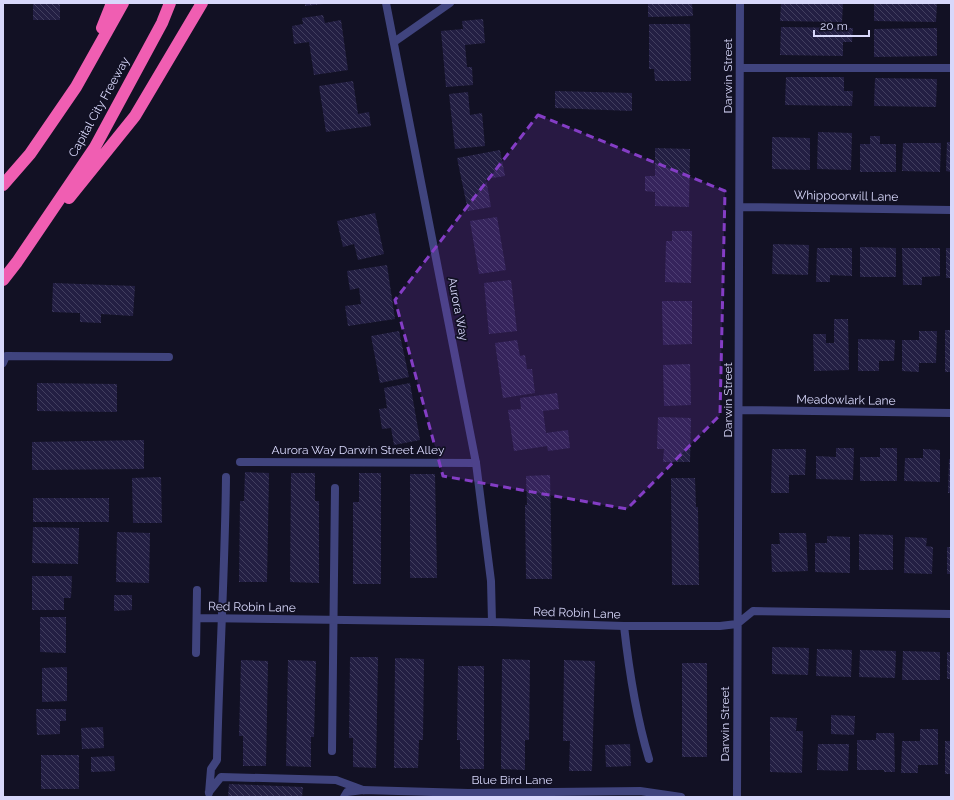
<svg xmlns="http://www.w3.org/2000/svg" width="954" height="800" font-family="Raleway,sans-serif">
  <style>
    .building { fill: url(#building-back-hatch) }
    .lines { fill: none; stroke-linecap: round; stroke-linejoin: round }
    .lane { stroke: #40447e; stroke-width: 8 }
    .street { stroke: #40447e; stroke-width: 8 }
    .highway { stroke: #f05eb2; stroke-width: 12 }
    .marked { fill: #843dc5; fill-opacity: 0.2; stroke: #843dc5; stroke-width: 3; stroke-dasharray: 8 5; stroke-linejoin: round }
    .labels { text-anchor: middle; stroke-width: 3.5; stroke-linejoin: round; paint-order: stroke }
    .street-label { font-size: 12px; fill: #d8d8fb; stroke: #121124 }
  </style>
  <defs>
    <pattern id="building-back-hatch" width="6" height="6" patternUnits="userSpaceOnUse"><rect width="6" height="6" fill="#231f43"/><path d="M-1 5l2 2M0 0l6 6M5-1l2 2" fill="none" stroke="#423f5f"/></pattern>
  </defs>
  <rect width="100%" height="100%" fill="#121124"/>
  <path class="building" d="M33 3H60V20H33Z
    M305 3H323V4L305 6Z
    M648 3H692L693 16 648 17Z
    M781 3H843L842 22 780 21Z
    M874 3H937L936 22 874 21Z
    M323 15 325 23 341 20 348 70 314 75 309 42 294 44 292 26 303 24 302 18Z
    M483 19 485 43 465 45 467 67H472L473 85 446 87 441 31 463 29 462 21Z
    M649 24H690L691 81H655L654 69H649Z
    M781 27 853 28 852 42H843V56L780 55Z
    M937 28V56L874 57V29Z
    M786 77H844V91H853L852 106 785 105Z
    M875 78 937 79 936 107 874 106Z
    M353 81 358 114 369 112 371 126 326 132 319 86Z
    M555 91 632 93V111L555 108Z
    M468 92 470 115 482 113 485 146 455 149 449 94Z
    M818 132 852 133 851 170 817 169Z
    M870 136H880V144H896V172H860V144H870Z
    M772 137 810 138V170L772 169Z
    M947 142H951V172L946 171Z
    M903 143H941L940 172 902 171Z
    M655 148 690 149 689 207 655 206V192L645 191V176H655Z
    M500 150 505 176 486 179 491 207 468 211 457 158Z
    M375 213 384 254 358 260 354 244 343 247 337 221Z
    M497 217 506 270 479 274 470 221Z
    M672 231H692L691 283 665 282 666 241H672Z
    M773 244 809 245 808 275 772 274Z
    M860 247 896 248V277H860Z
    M817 248H852V276L830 275V282H816Z
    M902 248H940V276L922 277V285H903Z
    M946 248H951V278H946Z
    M387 265 395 319 348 326 345 306 361 304 359 288 350 290 347 271Z
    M511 280 517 331 489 334 484 283Z
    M53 283 135 286 133 316 101 314V323L80 322V313L52 312Z
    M662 301H692V344L663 345Z
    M834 319H848L849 370 814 371 813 334H826V343H834Z
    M945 330H951V372H945Z
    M399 331 409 377 380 383 371 336Z
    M919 331H937L936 363H919V372L902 371V340H919Z
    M858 339 895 340 894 361H879V371H858Z
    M517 340 520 356 525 355 527 369H532L535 393 503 398 495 343Z
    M690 364 691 405 664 406 663 365Z
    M37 383 117 384V412L37 411Z
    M410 383 420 440 394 445 391 428 382 429 379 409 387 408 384 388Z
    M557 393 559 409 543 411 546 433 568 430 570 448 548 451 547 446 514 451 508 410 521 409 520 398Z
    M658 417 691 418 690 462H663L664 449H657Z
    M144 440V469L32 470V442Z
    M836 448H854L853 480 816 479V456L836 457Z
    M880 448H897V481H860V457H880Z
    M772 449H806L805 475H789V493H771Z
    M923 449 940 450V482L904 481 905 458H923Z
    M949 459H951V493H948Z
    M245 472 269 473 267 582H239L240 501H244Z
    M291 473H315V501H319V583L290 582Z
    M359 473H381V584H353V502H359Z
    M410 474H435L437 578H410Z
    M550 475 552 579H526L525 505H527L526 476Z
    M161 477 162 523H133L132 478Z
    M671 478H695L696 507H698L699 585H672Z
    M33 498H109V522H33Z
    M33 527 79 528 78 564 32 563Z
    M117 532 150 533 149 583 116 582Z
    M779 533H806L808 571 772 572 771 544H780Z
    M859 534 893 535V570H859Z
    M827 536 850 537V573L815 572V543H827Z
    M905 537 927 538 926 546 933 547 932 574 904 573Z
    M947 547H951V574H947Z
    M32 576H72L71 598H64V610H32Z
    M114 595H132V610L114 611Z
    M40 617H66V653L40 652Z
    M772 647 809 648 808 675 772 674Z
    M817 649 852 650 851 677 816 676Z
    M860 650 896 651 895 678 859 677Z
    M903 651 940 652V680H902Z
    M947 652H951V679H947Z
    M350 657H378L376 768 353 767V738H349Z
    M395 658 424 659 423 740H419L418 768H394Z
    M502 659 530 660 529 740H525V770L501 769Z
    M241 660 268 661 266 766H243V736H239Z
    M288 660 316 661 314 737H311V767L286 766Z
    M564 660 595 661 592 771H569L570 741H563Z
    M682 663H707V757H682Z
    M458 666H484V769H460V740H457Z
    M67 667V701L42 702V668Z
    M36 709H66V721H60V734L37 735Z
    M831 715 855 716 854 735 831 734Z
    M770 717 797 718 796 731H803L802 773 770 772Z
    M103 727 104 748 82 749 81 728Z
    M920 729H938V765H918V773H901L902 741H920Z
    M876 733H894L895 772H884V770H857V740H876Z
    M945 741H951V774H945Z
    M630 744 631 766 606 767 605 745Z
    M818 744H849L848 771 817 770Z
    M41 755H79V789H41Z
    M114 756 115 771 91 772V757Z
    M229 784 303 787 302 797H228Z"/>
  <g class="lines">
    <path class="lane" d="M740 68H951
      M3 363 6 356 169 357
      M240 462 476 463
      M624 626C629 671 636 716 649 759
      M332 751 335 488
      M209 792 221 777 336 780 363 790
      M209 793 211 769 217 760C219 665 225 571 226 477"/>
    <path class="street" d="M386 3 476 463 491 581 492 622
      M394 42 450 3
      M740 207 951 210
      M740 410 951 413
      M197 618 492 622 624 626H720L737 624 753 611 951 614
      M196 653 197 590
      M344 797 347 792 363 790 468 793 640 791 681 797
      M737 797 740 3"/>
    <path class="highway" d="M102 28 112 3
      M3 185 30 154 76 87 123 3
      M69 198 135 116 202 3
      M3 280 17 262 95 147 162 23 170 3"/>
  </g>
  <path class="marked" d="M538 115 725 191 720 415 627 509 443 476 395 300Z"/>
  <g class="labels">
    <g class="street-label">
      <text transform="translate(728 76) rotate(-90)" y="4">Darwin Street</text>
      <text transform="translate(99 107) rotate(-61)" y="4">Capital City Freeway</text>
      <text transform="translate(846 196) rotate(1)" y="4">Whippoorwill Lane</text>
      <text transform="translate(458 309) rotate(79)" y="4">Aurora Way</text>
      <text transform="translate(728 400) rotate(-90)" y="4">Darwin Street</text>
      <text transform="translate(846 400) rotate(1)" y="4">Meadowlark Lane</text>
      <text x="358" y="454">Aurora Way Darwin Street Alley</text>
      <text transform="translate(252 607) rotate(1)" y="4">Red Robin Lane</text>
      <text transform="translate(577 613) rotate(2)" y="4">Red Robin Lane</text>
      <text transform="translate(725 724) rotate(-90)" y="4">Darwin Street</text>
      <text x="512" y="784">Blue Bird Lane</text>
    </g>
  </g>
  <rect width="954" height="800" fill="none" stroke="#d8d8fb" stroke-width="8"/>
  <path d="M814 30v6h55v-6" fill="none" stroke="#d8d8fb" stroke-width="2"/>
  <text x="820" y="30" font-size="12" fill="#d8d8fb" stroke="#121124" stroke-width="3" paint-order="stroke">20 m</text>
</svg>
